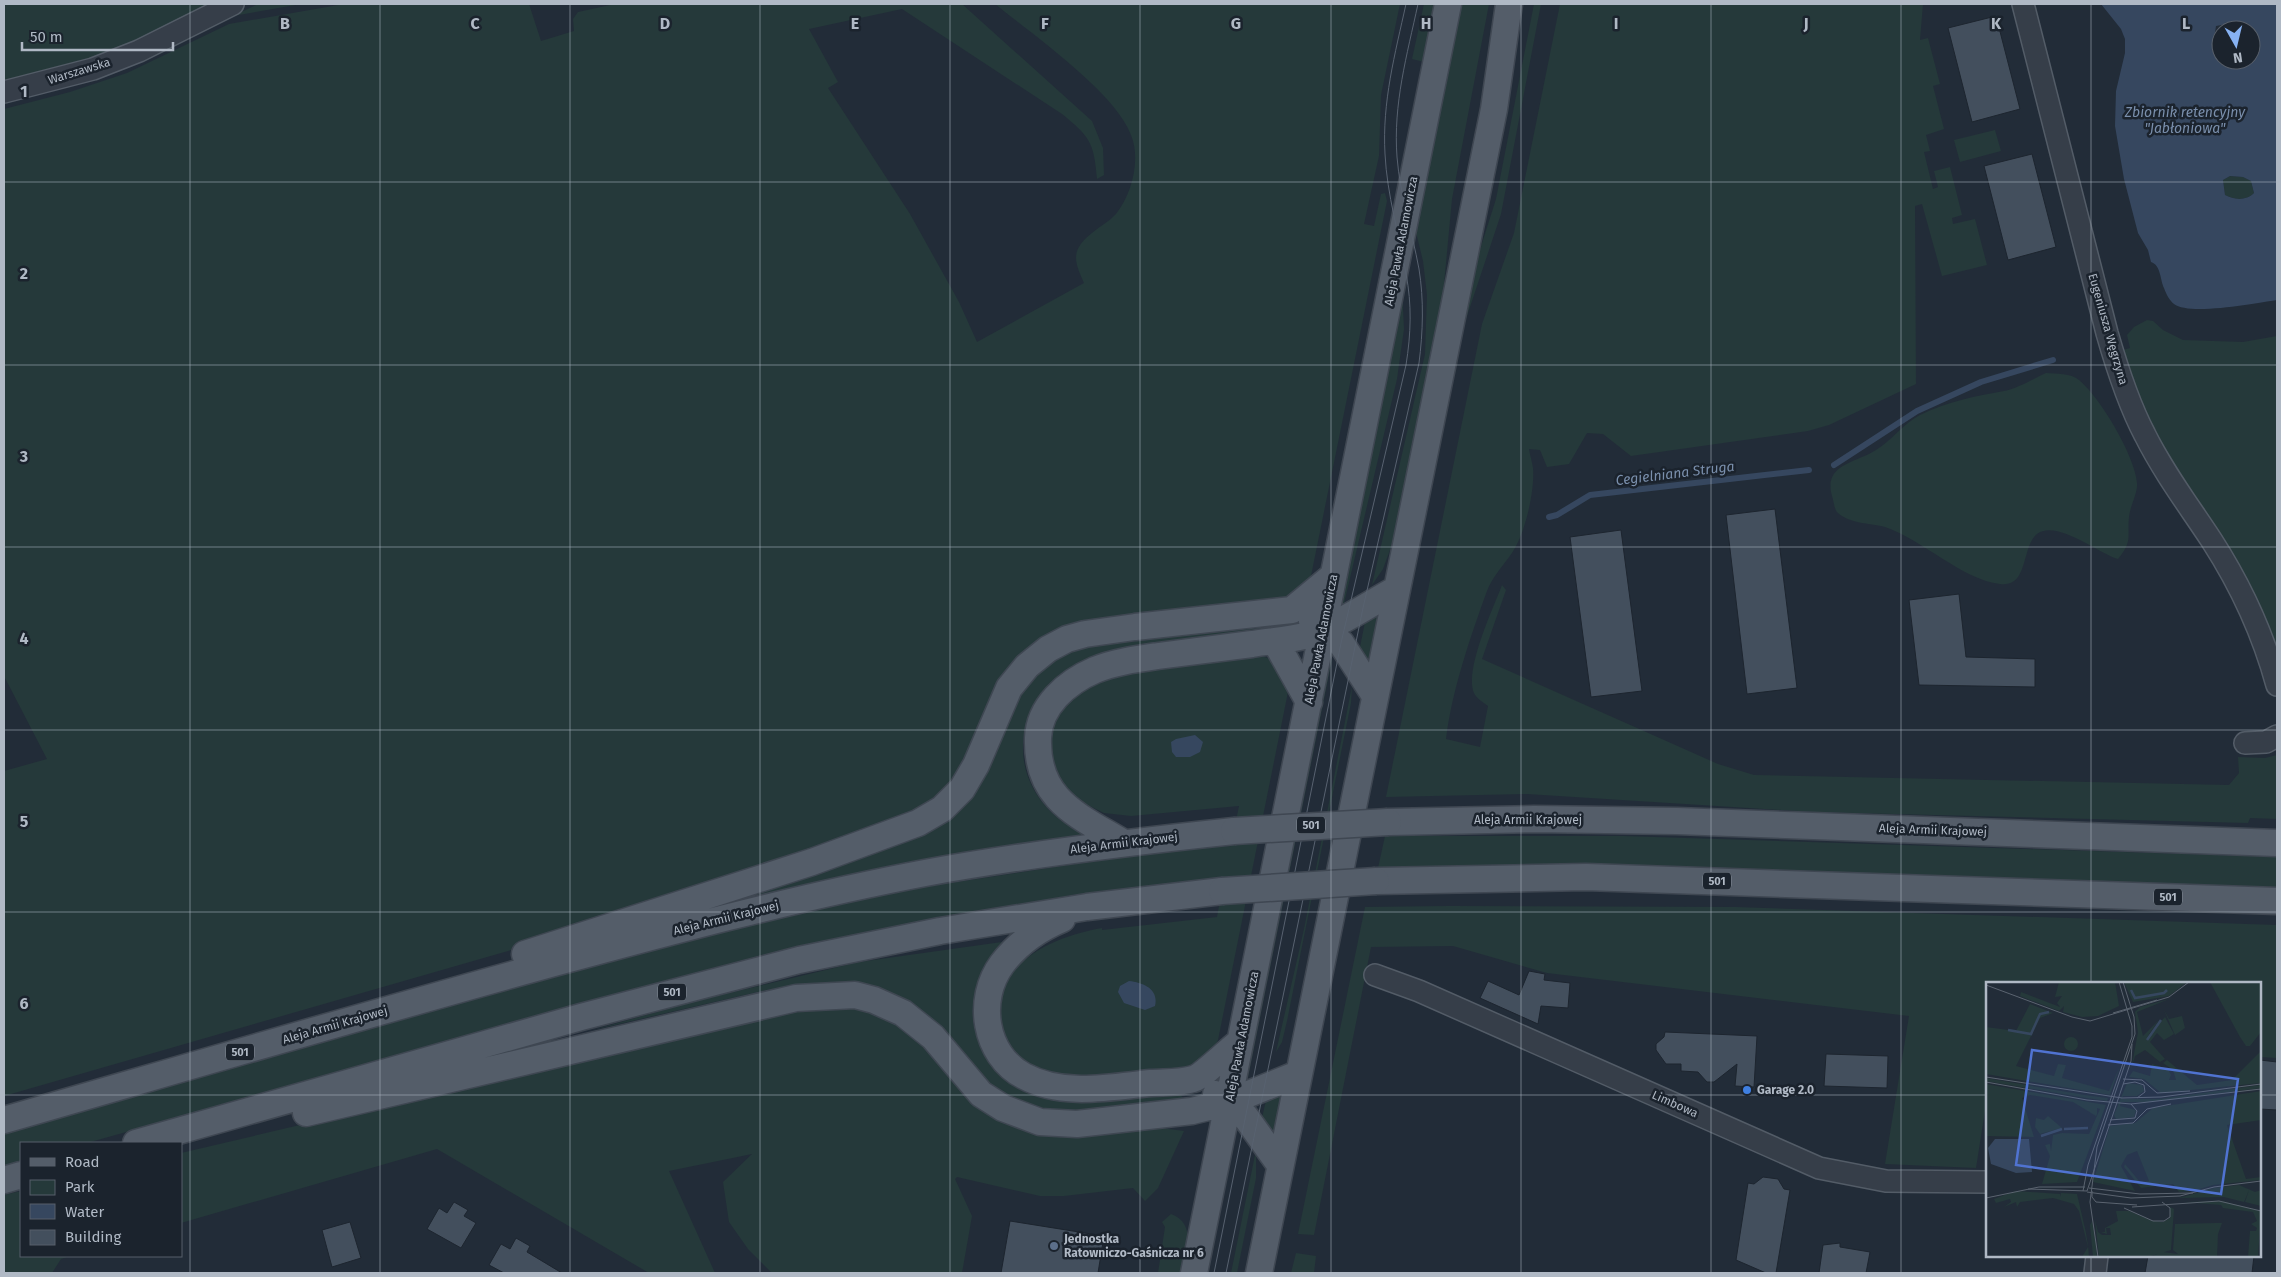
<svg xmlns="http://www.w3.org/2000/svg" width="2281" height="1277" font-family="'Fira Sans',sans-serif">
  <style>
    .green { fill: #25393a }
    .water { fill: #36475f; fill-rule: evenodd }
    .lines { fill: none; stroke-linecap: round; stroke-linejoin: round }
    .stream { stroke: #36475f; stroke-width: 6 }
    .building { fill: #434f5d; stroke: #1d252f }
    .minor-casing { stroke: #535c67; stroke-width: 24 }
    .major-casing { stroke: #3f4752; stroke-width: 29 }
    .minor { stroke: #363e49; stroke-width: 21 }
    .major { stroke: #545d69; stroke-width: 26 }
    .tram { stroke: #586270; stroke-width: 1 }
    .major-bridge-casing { stroke: #3f4752; stroke-width: 29; stroke-linecap: butt }
    .major-bridge { stroke: #545d69; stroke-width: 26 }
    .grid { fill: none; stroke: #b0b9c5; stroke-width: 1; stroke-opacity: 0.55 }
    .shop-dot { fill: #3f7fe0; stroke: #1b232d; stroke-width: 2 }
    .service-dot { fill: #5c6f8a; stroke: #1b232d; stroke-width: 2 }
    .labels { text-anchor: middle; stroke-width: 5; stroke-linejoin: round; paint-order: stroke }
    .shield { fill: #1b232d; stroke: #838c97; stroke-width: 1 }
    .shield-label { font-size: 11px; font-weight: bold; fill: #b0b9c5 }
    .street-label { font-size: 12px; fill: #b0b9c5; stroke: #1b232d }
    .poi-label { font-size: 12px; font-weight: bold; fill: #b0b9c5; stroke: #1b232d; text-anchor: start }
    .water-label { font-size: 14px; font-style: italic; fill: #7a8fac; stroke: #1b232d }
    .inset-river { fill: none; stroke: #36475f; stroke-width: 2.5 }
    .inset-road { fill: none; stroke: #5b6470; stroke-width: 1 }
    .view { fill: #5073d1; fill-opacity: 0.15; stroke: #5073d1; stroke-width: 2.5 }
    .inset-edge { fill: none; stroke: #b0b9c5; stroke-width: 2.5 }
    .grid-label { font-size: 16px; text-anchor: middle; font-weight: bold; fill: #b0b9c5; stroke: #1b232d; stroke-width: 5; stroke-linejoin: round; paint-order: stroke }
  </style>
  <rect width="100%" height="100%" fill="#222c38"/>
  <path class="green" d="M4 4H211C186 16 161 30 135 41 93 59 49 71 4 82Z
    M258 4H301L233 16Z
    M344 4H529L541 41 574 31 573 19 578 12 615 4H962L1092 121 1103 148 1104 175 1097 179C1094 142 1090 137 1062 114L902 9 809 29 838 82 828 88 910 214 959 302 977 342 1084 283C1081 276 1076 266 1076 258 1076 238 1104 227 1116 214 1132 194 1141 159 1131 135 1115 92 1032 34 995 4H1400L1381 95 1379 156 1364 224 1374 226 1381 194 1385 193 1387 201 1311 576 1290 597 1078 624 970 754 945 790 916 813 508 951 4 1096V771L47 759 4 676V109L70 92 127 73 229 24Z
    M1424 4H1436L1424 62 1412 59Z
    M1459 4H1489L1452 199 1443 295 1394 539 1383 569 1372 585 1425 354 1427 295 1423 261 1415 228Z
    M1534 4H1541L1501 214 1463 328 1470 281 1496 199Z
    M1560 4H1923L1920 40 1928 38 1940 84 1933 86 1944 129 1926 135 1930 151 1924 152 1933 189 1938 187 1934 171 1950 167 1962 215 1952 218 1953 224 1975 219 1987 265 1942 276 1922 204 1915 206 1916 384 1829 425 1808 431 1631 456 1603 434 1587 433 1569 464 1547 467 1540 450 1529 449C1530 455 1532 462 1533 468 1535 491 1525 534 1512 553 1503 566 1493 576 1487 591 1470 638 1452 690 1446 739L1480 747 1488 706C1483 702 1476 698 1474 693 1464 670 1493 609 1502 585L1506 590 1482 659 1718 764 1754 775 2229 785 2239 773 2238 757 2265 758 2277 755V819L2250 818 2248 823 1813 812 1527 794 1386 797 1482 324 1514 233Z
    M1995 130 2001 151 1960 162 1954 140Z
    M2230 176 2243 177 2251 181 2254 193C2246 201 2234 200 2225 195L2223 180Z
    M1402 288 1404 329 1397 379 1342 612 1339 615Z
    M2147 320 2153 321 2163 330 2183 340 2243 342 2277 336V657L2172 469 2138 401 2120 351 2130 348 2127 335 2134 327Z
    M2046 373C2056 374 2071 373 2079 380 2100 397 2135 456 2137 483 2138 493 2130 506 2129 517 2127 537 2133 541 2118 559 2098 553 2056 519 2037 534 2021 547 2029 588 2000 584 1963 580 1923 540 1885 527 1871 523 1850 524 1838 513 1834 510 1834 501 1832 496 1823 464 1856 463 1876 450 1892 440 1904 423 1920 415 1946 402 1976 396 2004 391 2018 388 2033 379 2046 373Z
    M1382 598 1368 673 1359 652 1367 612Z
    M1296 622 1306 624 1095 657C1022 681 995 767 1059 819 1068 826 1079 830 1090 835L943 857 740 899 744 895 906 842 930 831 944 822 1027 682 1059 656 1085 645Z
    M1262 656 1273 660 1288 691 1287 697 1218 1040C1214 1051 1204 1062 1193 1066 1178 1072 1101 1079 1084 1078 1066 1077 1040 1074 1026 1063 1010 1051 1001 1035 1000 1015 996 960 1057 936 1102 928V930L1217 917 1224 878 1072 895 824 941 630 990 87 1143H21V1161L4 1166V1132L586 966 817 908 924 887 1068 865 1185 849 1231 846 1239 806 1131 816 1104 813 1075 799 1055 776 1048 747 1055 718 1077 691 1124 671Z
    M1332 660 1248 1078 1244 1080 1328 663Z
    M1352 686 1351 703 1287 1021 1282 1042 1276 1052 1304 929Z
    M1385 836H1624L2277 857V889L1630 865 1378 868Z
    M1449 906 1736 907 2277 925V1058L2260 1057V983H1987V1098L1976 1168 1885 1164 1909 1016 1547 973 1453 946 1371 947 1314 1235 1298 1234 1365 907Z
    M1009 941C999 957 981 979 975 997 963 1035 999 1091 1039 1096 1053 1097 1068 1095 1082 1094 1114 1093 1145 1092 1177 1091L1184 1099 1074 1112 1046 1111 1016 1102 837 983 810 984 766 990 593 1030 692 1002 859 962Z
    M853 1007 885 1016 916 1037 975 1103 1184 1131 1158 1188 1145 1201 1133 1188 1064 1196H1040L957 1177 955 1179 972 1216 962 1273 771 1272 748 1249 729 1222 723 1182 752 1154 669 1171 715 1273H649L437 1149 181 1223V1153L786 1011Z
    M1284 1084 1274 1142 1261 1122 1267 1096Z
    M1256 1150V1178L1237 1273H1231Z
    M21 1191V1256H70L61 1259 52 1273H4V1195Z
    M1171 1214C1197 1223 1186 1253 1183 1273H1158L1165 1227 1162 1222Z
    M1296 1253 1316 1256 1314 1273H1291Z"/>
  <path class="water" d="M2101 4H2277V300C2257 303 2189 316 2174 304 2170 301 2166 294 2164 288 2160 280 2161 265 2151 262L2148 250 2138 233 2124 179 2115 126 2116 91 2125 53V39L2121 29ZM2227 24 2234 30H2251V60H2221V45L2214 39 2216 26ZM2230 176 2243 177 2251 181 2254 193C2246 201 2234 200 2225 195L2223 180Z
    M1195 735 1203 742 1200 752 1190 757H1176L1172 752 1171 742 1176 739Z
    M1129 981C1144 983 1159 989 1155 1006L1145 1010 1124 1003 1118 992 1120 986Z"/>
  <g class="lines">
    <path class="stream" d="M1834 465 1917 411 1981 382 2053 360
      M1549 517 1557 515 1590 495 1809 470"/>
  </g>
  <path class="building" d="M1996 16 2020 109 1972 122 1948 28Z
    M2032 154 2056 247 2008 260 1984 166Z
    M1775 509 1797 688 1747 694 1726 515Z
    M1621 530 1642 691 1591 697 1570 537Z
    M1959 594 1966 657 2035 659V687L1919 685 1909 600Z
    M1529 971 1545 974 1544 980 1570 983 1568 1008 1541 1006 1538 1024 1480 998 1488 981 1519 995Z
    M1665 1032 1757 1036 1754 1087 1735 1086 1737 1064 1714 1082H1707L1698 1072 1681 1071V1064H1666L1656 1050V1044L1664 1037Z
    M1826 1054 1888 1056 1887 1088 1824 1086Z
    M2260 1060 2277 1062V1110L2260 1109Z
    M1763 1177 1778 1179 1784 1189 1790 1190 1776 1273H1766L1736 1260 1748 1183 1754 1184Z
    M454 1202 468 1210 464 1216 476 1223 461 1248 427 1229 439 1208 447 1213Z
    M1010 1221 1104 1236 1098 1273H1001Z
    M350 1222 361 1258 332 1267 322 1230Z
    M516 1238 530 1246 527 1252 562 1273H504L489 1265 501 1244 510 1249Z
    M1840 1243V1247L1870 1252 1866 1273H1819L1823 1245Z
    M2148 1256H2254L2252 1273H2145Z"/>
  <g class="lines">
    <defs>
      <path id="minor" d="M2023 4 2107 333C2117 368 2128 403 2145 435 2164 473 2189 506 2212 541 2241 586 2263 634 2277 685
        M4 92 93 69 139 51 233 4
        M2245 743 2266 742 2277 736
        M1375 975 1419 991 1819 1168 1886 1181 1987 1182
        M2095 1273 2097 1256"/>
      <path id="major" d="M1312 621 1341 643 1375 696
        M1275 641 1309 702
        M1388 822 1534 819 1677 821 2277 843
        M1122 842C1077 815 1036 799 1038 738 1039 706 1067 682 1095 670 1114 662 1137 659 1158 656 1189 652 1220 648 1252 644 1270 641 1290 640 1308 635 1336 627 1369 604 1395 590
        M1376 881 1586 877 2277 901
        M1062 919C1038 929 1018 943 1002 964 976 999 984 1055 1024 1076 1063 1097 1110 1087 1151 1083 1164 1082 1180 1083 1193 1079 1202 1077 1230 1049 1240 1042
        M525 954 812 862 918 823 942 809 962 789 976 765 1009 688 1027 666 1048 649 1067 639 1085 634 1135 627 1292 610 1333 576
        M1216 1094 1245 1116 1280 1165
        M306 1113 796 998 855 995 874 1000 903 1013 933 1037 981 1094 1003 1108 1040 1122 1077 1124 1192 1111 1229 1102 1298 1074
        M4 1120C181 1069 358 1017 536 968 665 933 794 898 925 873 1028 854 1130 842 1234 831
        M136 1143 581 1017 799 960 940 931 1087 907 1222 891
        M4 1180 21 1175
        M1194 1273 1448 4
        M1259 1273 1494 109 1509 4"/>
    </defs>
    <use href="#minor" class="minor-casing"/>
    <use href="#major" class="major-casing"/>
    <use href="#minor" class="minor"/>
    <use href="#major" class="major"/>
    <path class="tram" d="M1214 1273 1341 643 1406 365C1411 334 1412 304 1406 274 1399 234 1387 195 1385 154 1382 102 1395 54 1406 4
      M1226 1273 1363 608 1419 363C1423 332 1424 300 1419 269 1412 231 1400 195 1397 157 1393 104 1407 55 1418 4"/>
    <defs>
      <path id="major-bridge" d="M1234 831 1388 822
        M1222 891 1376 881"/>
    </defs>
    <use href="#major-bridge" class="major-bridge-casing"/>
    <use href="#major-bridge" class="major-bridge"/>
  </g>
  <path class="grid" d="M190 4V1273M380 4V1273M570 4V1273M760 4V1273M950 4V1273M1140 4V1273M1331 4V1273M1521 4V1273M1711 4V1273M1901 4V1273M2091 4V983M4 182H2277M4 365H2277M4 547H2277M4 730H2277M4 912H2277M4 1095H1987M2260 1095H2277M2091 1256V1273"/>
  <circle class="shop-dot" cx="1747" cy="1090" r="5"/>
  <circle class="service-dot" cx="1054" cy="1246" r="5"/>
  <g class="labels">
    <g class="shield">
      <rect x="1297" y="816.5" width="28" height="17" rx="4"/>
      <rect x="1703" y="872.5" width="28" height="17" rx="4"/>
      <rect x="2154" y="888.5" width="28" height="17" rx="4"/>
      <rect x="658" y="983.5" width="28" height="17" rx="4"/>
      <rect x="226" y="1043.5" width="28" height="17" rx="4"/>
    </g>
    <g class="shield-label">
      <text x="1311" y="829">501</text>
      <text x="1717" y="885">501</text>
      <text x="2168" y="901">501</text>
      <text x="672" y="996">501</text>
      <text x="240" y="1056">501</text>
    </g>
    <g class="street-label">
      <text transform="translate(79 71) rotate(-17)" y="4">Warszawska</text>
      <text transform="translate(1401 241) rotate(-79)" y="4">Aleja Pawła Adamowicza</text>
      <text transform="translate(2108 329) rotate(74)" y="4">Eugeniusza Węgrzyna</text>
      <text transform="translate(1321 639) rotate(-79)" y="4">Aleja Pawła Adamowicza</text>
      <text x="1528" y="824">Aleja Armii Krajowej</text>
      <text transform="translate(1933 830) rotate(2)" y="4">Aleja Armii Krajowej</text>
      <text transform="translate(1124 843) rotate(-7)" y="4">Aleja Armii Krajowej</text>
      <text transform="translate(726 918) rotate(-14)" y="4">Aleja Armii Krajowej</text>
      <text transform="translate(335 1025) rotate(-16)" y="4">Aleja Armii Krajowej</text>
      <text transform="translate(1242 1036) rotate(-79)" y="4">Aleja Pawła Adamowicza</text>
      <text transform="translate(1675 1104) rotate(24)" y="4">Limbowa</text>
    </g>
    <g class="poi-label">
      <text x="1757" y="1094">Garage 2.0</text>
      <text x="1064" y="1243">Jednostka<tspan x="1064" dy="14">Ratowniczo-Gaśnicza nr 6</tspan></text>
    </g>
    <g class="water-label">
      <text x="2185" y="117">Zbiornik retencyjny<tspan x="2185" dy="16">"Jabłoniowa"</tspan></text>
      <text transform="translate(1675 473) rotate(-7)" y="5">Cegielniana Struga</text>
    </g>
  </g>
  <g transform="translate(1986 982)">
    <rect width="275" height="275" fill="#222c38"/>
    <path d="M73 0H129L133 24 112 34 96 35 77 30 78 24 73 29 34 14 35 10 74 25 71 21 76 14 69 15ZM138 0H201L183 14 147 20ZM224 0H275V50L264 64H260L254 55ZM183 17 151 30 157 54 173 38 161 55 179 35 188 52 178 58 171 51 164 60 179 77 174 80 159 68 149 74 145 88 152 50 149 30 154 25ZM44 22 67 31 54 36 30 84 68 94 72 82 80 83 76 96 123 109 134 84 124 113 0 92V45L30 49ZM178 28 183 37 196 34 199 46 189 53ZM78 62a7 7 0 1 1 14 0a7 7 0 1 1-14 0ZM275 69V101L175 111 158 97 143 95 147 89 164 94 166 82 182 87 185 93 183 98H190L187 88 177 81 181 78 211 103 246 98ZM0 96 99 113 122 116 121 119 100 116 0 99ZM141 101 156 103 158 109 151 114H137L136 117H173L275 103V106L163 120H135L134 124 150 128 148 135 130 137 128 133ZM0 102 120 123 91 200 56 202 64 174 59 163 64 162 65 169 67 153 76 151 103 152 114 127 111 126V132L107 140 110 134 87 120 44 113 36 116 48 155 0 154ZM275 109V138L241 143 260 197 275 195V198L227 203 207 209 193 210 187 202 155 206 138 185 139 182 154 200 163 199 151 169 141 173 135 184 149 209 107 200 124 144 149 141 167 126ZM62 134 76 146 54 152 49 145 50 136 58 138ZM253 203 269 210 275 208V224L259 220 263 208 258 220 238 215 193 216 228 206ZM30 209 74 212V215L75 211 91 212 100 251 102 264 103 275H96L102 265 93 229 88 222 67 216 34 220 31 225 30 220 18 225 25 220 24 217 10 221 8 217ZM236 219 275 229 272 275H262L264 249H270L271 246 265 242 271 239 267 230 237 226 235 223 198 220ZM184 225 188 227 185 268 162 275H113L109 238 112 250 116 253H125L124 246H120L121 252 115 250H119V246L132 239 130 229H143L167 239 177 240 184 236ZM106 239 110 261 111 275H107L104 243ZM229 241H236L232 252 231 275H164L177 270 192 272 187 268 189 242Z" fill="#25393a"/>
    <path d="M9 157H43L46 190 30 191 5 182 2 166Z" fill="#36475f"/>
    <path class="inset-river" d="M145 8 149 16 178 11 181 8M22 48 45 52 54 32 63 30M161 58 175 38M78 147 102 146M55 154 76 147"/>
    <path class="inset-road" d="M0 3 86 35 104 39 183 15 203 0M127 31 171 18M0 95 136 116 175 115 275 102M137 97 156 98 171 111 204 109M0 100 101 118 145 122 275 107M137 102 149 100 158 103 159 110 151 116M124 138 149 136 151 129 145 122M122 143 147 141 161 127 185 122M103 206 154 212 207 211M42 207 101 209 145 79 146 62M97 209 102 183 146 55V44L133 0M106 209V215L110 220 151 223M101 210 145 216 194 214 228 205 275 199M0 216 53 205H99M146 225 233 219 275 229M138 226 167 239H178L184 235V226L176 220M112 275 104 220 111 165 149 52 148 35 137 0"/>
    <path class="view" d="M46 68 252 97 235 212 30 183Z"/>
    <rect width="275" height="275" class="inset-edge"/>
  </g>
  <g class="grid-label">
    <text x="285" y="29">B</text>
    <text x="475" y="29">C</text>
    <text x="665" y="29">D</text>
    <text x="855" y="29">E</text>
    <text x="1045" y="29">F</text>
    <text x="1236" y="29">G</text>
    <text x="1426" y="29">H</text>
    <text x="1616" y="29">I</text>
    <text x="1806" y="29">J</text>
    <text x="1996" y="29">K</text>
    <text x="2186" y="29">L</text>
    <text x="24" y="97">1</text>
    <text x="24" y="279">2</text>
    <text x="24" y="462">3</text>
    <text x="24" y="644">4</text>
    <text x="24" y="827">5</text>
    <text x="24" y="1009">6</text>
  </g>
  <rect width="2281" height="1277" fill="none" stroke="#b0b9c5" stroke-width="10"/>
  <rect x="20" y="1142" width="162" height="115" fill="#1b232d" stroke="#575f6a"/>
  <rect x="30" y="1158" width="25" height="8" fill="#545d69" stroke="#575f6a"/>
  <text x="65" y="1167" font-size="15" fill="#b0b9c5">Road</text>
  <rect x="30" y="1180" width="25" height="15" fill="#25393a" stroke="#575f6a"/>
  <text x="65" y="1192" font-size="15" fill="#b0b9c5">Park</text>
  <rect x="30" y="1204" width="25" height="15" fill="#36475f" stroke="#575f6a"/>
  <text x="65" y="1217" font-size="15" fill="#b0b9c5">Water</text>
  <rect x="30" y="1230" width="25" height="15" fill="#434f5d" stroke="#575f6a"/>
  <text x="65" y="1242" font-size="15" fill="#b0b9c5">Building</text>
  <g transform="translate(2236 45) rotate(172)"><circle r="24" fill="#1b232d" stroke="#575f6a"/>
  <path d="M0-4L9 19L0 12L-9 19Z" fill="#87b2f3"/>
  <text y="-8" font-size="14" font-weight="bold" text-anchor="middle" fill="#b0b9c5">N</text>
  </g>
  <path d="M22 42v8h151v-8" fill="none" stroke="#b0b9c5" stroke-width="2.5"/>
  <text x="30" y="42" font-size="15" fill="#b0b9c5" stroke="#1b232d" stroke-width="4" paint-order="stroke">50 m</text>
</svg>
